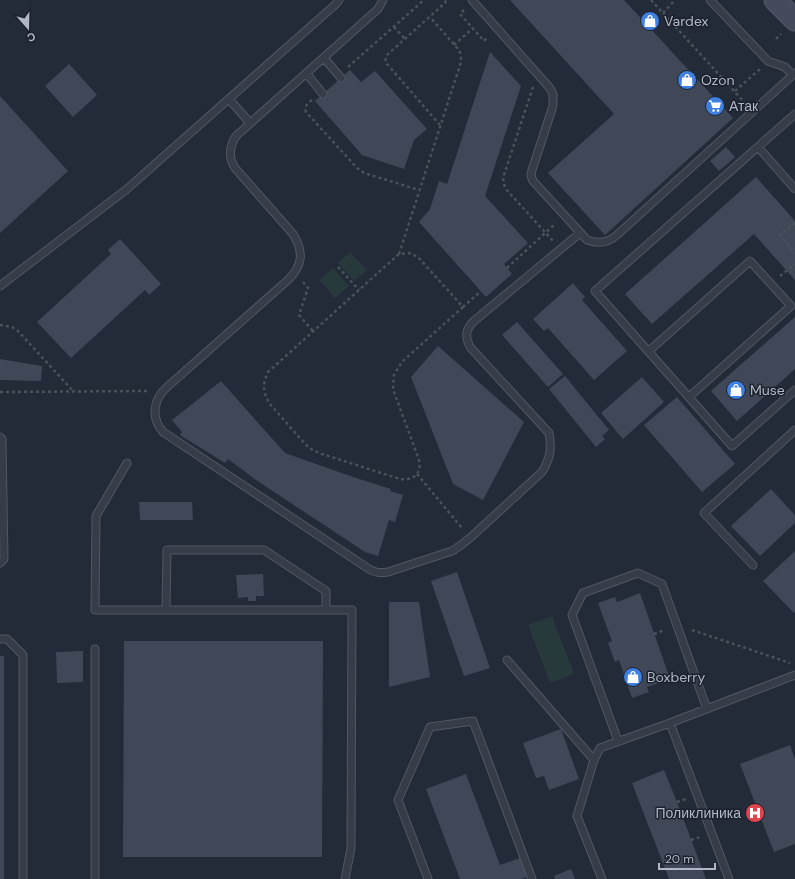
<svg xmlns="http://www.w3.org/2000/svg" width="795" height="879" font-family="'DM Sans',sans-serif">
  <style>
    .green { fill: #28393c }
    .building { fill: #404858 }
    .lines { fill: none; stroke-linecap: round; stroke-linejoin: round }
    .lane-casing { stroke: #525764; stroke-width: 9 }
    .secondary-casing { stroke: #525764; stroke-width: 23 }
    .path { stroke: #455459; stroke-width: 2.5; stroke-dasharray: 3 3; stroke-linecap: butt }
    .lane { stroke: #373c49; stroke-width: 7 }
    .secondary { stroke: #454b5c; stroke-width: 21 }
    .labels { text-anchor: middle; stroke-width: 3; stroke-linejoin: round; paint-order: stroke }
    .poi-label { font-size: 14px; fill: #b2b7c5; stroke: #1c222e; text-anchor: start }
  </style>
  <rect width="100%" height="100%" fill="#232a38"/>
  <path class="green" d="M350 252 367 270 354 281 338 263Z
    M333 268 349 286 335 298 319 280Z
    M552 616 574 674 550 683 528 625Z"/>
  <path class="building" d="M510 0H624L733 118 605 235 548 173 614 114Z
    M490 52 521 86 485 196 528 243 504 264 512 274 486 297 419 222 430 209 439 181 447 184Z
    M69 64 97 95 73 117 45 86Z
    M350 70 361 82 375 71 427 129 414 140 404 169 362 155 315 101Z
    M0 96 68 171 0 233Z
    M726 147 735 157 719 171 710 161Z
    M756 177 795 221V280L754 234 652 324 625 294Z
    M120 239 161 284 149 295 145 290 71 358 37 322 111 254 108 250Z
    M573 283 585 297 582 300 627 351 594 380 548 328 544 331 533 319Z
    M795 317V369L737 421 711 391Z
    M517 322 563 374 548 387 502 335Z
    M438 346 524 422 483 500 453 484 411 377Z
    M0 359 42 366 41 381 0 380Z
    M565 376 609 430 602 436 605 439 596 447 549 389Z
    M642 377 664 402 623 439 601 413Z
    M221 381 285 453 353 477 391 489 390 491 403 495 395 522 389 520 378 556 365 552 256 480 228 459 225 463 180 435 182 432 172 420Z
    M677 397 735 464 702 492 644 425Z
    M771 489 795 515V523L760 556 731 526Z
    M139 502H192L193 520H140Z
    M795 551V612L794 613 763 581Z
    M457 572 490 668 464 676 431 581Z
    M263 574 264 596H256V601H248V597L238 598 236 575Z
    M640 593 670 679 647 687 649 692 632 698 619 660 615 662 608 643 612 641 598 603 615 597 617 602Z
    M389 602H419L430 677 389 687Z
    M124 641H323L322 857H123Z
    M83 651V682L57 683 56 652Z
    M0 656H4V879H0Z
    M561 729 579 779 549 790 544 776 536 778 523 743Z
    M790 745 795 759V844L774 852 740 764Z
    M664 770 677 802 706 879H669L632 783Z
    M466 774 500 865 520 858 527 877 521 879H460L426 789Z
    M571 869 575 879H555L554 876Z"/>
  <g class="lines">
    <defs>
      <path id="lane" d="M383 0 378 9 236 136C229 147 228 157 235 168L293 234C304 252 303 265 288 280L166 388C153 400 151 418 163 432L369 569C375 573 380 573 388 572L452 551 461 545 470 538 542 472C550 458 552 450 549 433L470 347C465 336 465 330 474 321L580 233
        M472 0 549 87 553 94V106L532 170 531 176 533 181 587 240C598 244 608 243 617 235L795 73
        M710 0 768 61 785 67 793 75
        M324 58 341 78
        M306 73 323 94
        M229 99 250 123
        M795 114 595 291 732 446 795 390
        M758 147 795 189
        M0 286 127 189 336 4 339 0
        M649 351 750 261 791 306 689 397
        M0 437 2 439 4 559 0 563
        M127 463 96 516 95 610H352L351 848 345 879
        M753 565 704 513 795 430
        M166 610 167 550H264L326 591V610
        M0 639H7L23 655V879
        M507 660 594 760
        M670 723 729 879
        M618 741 572 615 583 593 638 573 662 584 707 709
        M95 879V649
        M428 879 398 800 430 727 473 721 532 879
        M602 879 577 816 594 760 600 748 670 723 795 675"/>
      <path id="secondary" d="M775 0 795 20"/>
    </defs>
    <use href="#lane" class="lane-casing"/>
    <use href="#secondary" class="secondary-casing"/>
    <path class="path" d="M651 0 745 103
      M464 10 460 14 484 41 488 37
      M663 13 675 0
      M394 27 405 39
      M776 39 781 34
      M454 45 473 28
      M348 67 424 0
      M533 87 503 178 505 188 553 241
      M735 91 760 69
      M312 100C308 103 304 106 306 112L357 168 364 173 419 190
      M440 125 388 65C385 62 385 59 387 55L445 3 446 0
      M795 223 780 235 795 253
      M399 254 461 62V55L459 50 430 17
      M338 267 359 290
      M507 268 555 224
      M780 276 795 264
      M303 282 308 288 299 315 313 331
      M463 307 403 361 398 368 394 375 393 389 419 460C422 473 414 481 400 479L322 454 311 449 305 444 270 404C263 393 262 384 268 372L399 254 409 253 418 257 463 307 481 291
      M0 325 12 327 18 331 73 391
      M0 392 147 391
      M417 474 462 528
      M692 630 790 663
      M654 634 665 630
      M677 802 686 799
      M691 840 700 837"/>
    <use href="#lane" class="lane"/>
    <use href="#secondary" class="secondary"/>
  </g>
  <defs>
    <symbol id="shop-disc" viewBox="-11 -11 22 22"><circle r="9.5" fill="#3f7fe0" stroke="#1c222e"/><path d="M-5-2.5h2.3a2.7 3.5 0 0 1 5.4 0H5L5.5 6h-11ZM-1.5-2.5h3a1.5 2.3 0 0 0-3 0Z" fill="#fff"/></symbol>
    <symbol id="supermarket-disc" viewBox="-11 -11 22 22"><circle r="9.5" fill="#3f7fe0" stroke="#1c222e"/><path d="M-6-5.5h2.5l.6 2H6L4.5 2H-2.5L-4.4-4H-6ZM-1.5 3.2a1.3 1.3 0 1 0 .1 0ZM3 3.2a1.3 1.3 0 1 0 .1 0Z" fill="#fff"/></symbol>
    <symbol id="hospital-disc" viewBox="-11 -11 22 22"><circle r="9.5" fill="#e0444e" stroke="#1c222e"/><path d="M-5-5h3v3.5h4V-5h3V5h-3V1.5h-4V5h-3Z" fill="#fff"/></symbol>
  </defs>
  <g fill-rule="evenodd">
    <use href="#shop-disc" x="639" y="10" width="22" height="22"/>
    <use href="#shop-disc" x="676" y="69" width="22" height="22"/>
    <use href="#supermarket-disc" x="704" y="95" width="22" height="22"/>
    <use href="#shop-disc" x="725" y="379" width="22" height="22"/>
    <use href="#shop-disc" x="622" y="666" width="22" height="22"/>
    <use href="#hospital-disc" x="744" y="802" width="22" height="22"/>
  </g>
  <g class="labels">
    <g class="poi-label">
      <text x="664" y="26">Vardex</text>
      <text x="701" y="85">Ozon</text>
      <text x="729" y="111">Атак</text>
      <text x="750" y="395">Muse</text>
      <text x="647" y="682">Boxberry</text>
      <text x="741" y="818" text-anchor="end">Поликлиника</text>
    </g>
  </g>
  <g transform="translate(28 28) rotate(160)" stroke="#1c222e" stroke-width="3" paint-order="stroke">
  <path d="M0-3L7 15L0 10L-7 15Z" fill="#b2b7c5"/>
  <text y="-6" font-size="11" font-weight="bold" text-anchor="middle" fill="#b2b7c5">С</text>
  </g>
  <path d="M659 863v6h56v-6" fill="none" stroke="#b2b7c5" stroke-width="2"/>
  <text x="665" y="863" font-size="12" fill="#b2b7c5" stroke="#1c222e" stroke-width="3" paint-order="stroke">20 m</text>
</svg>
